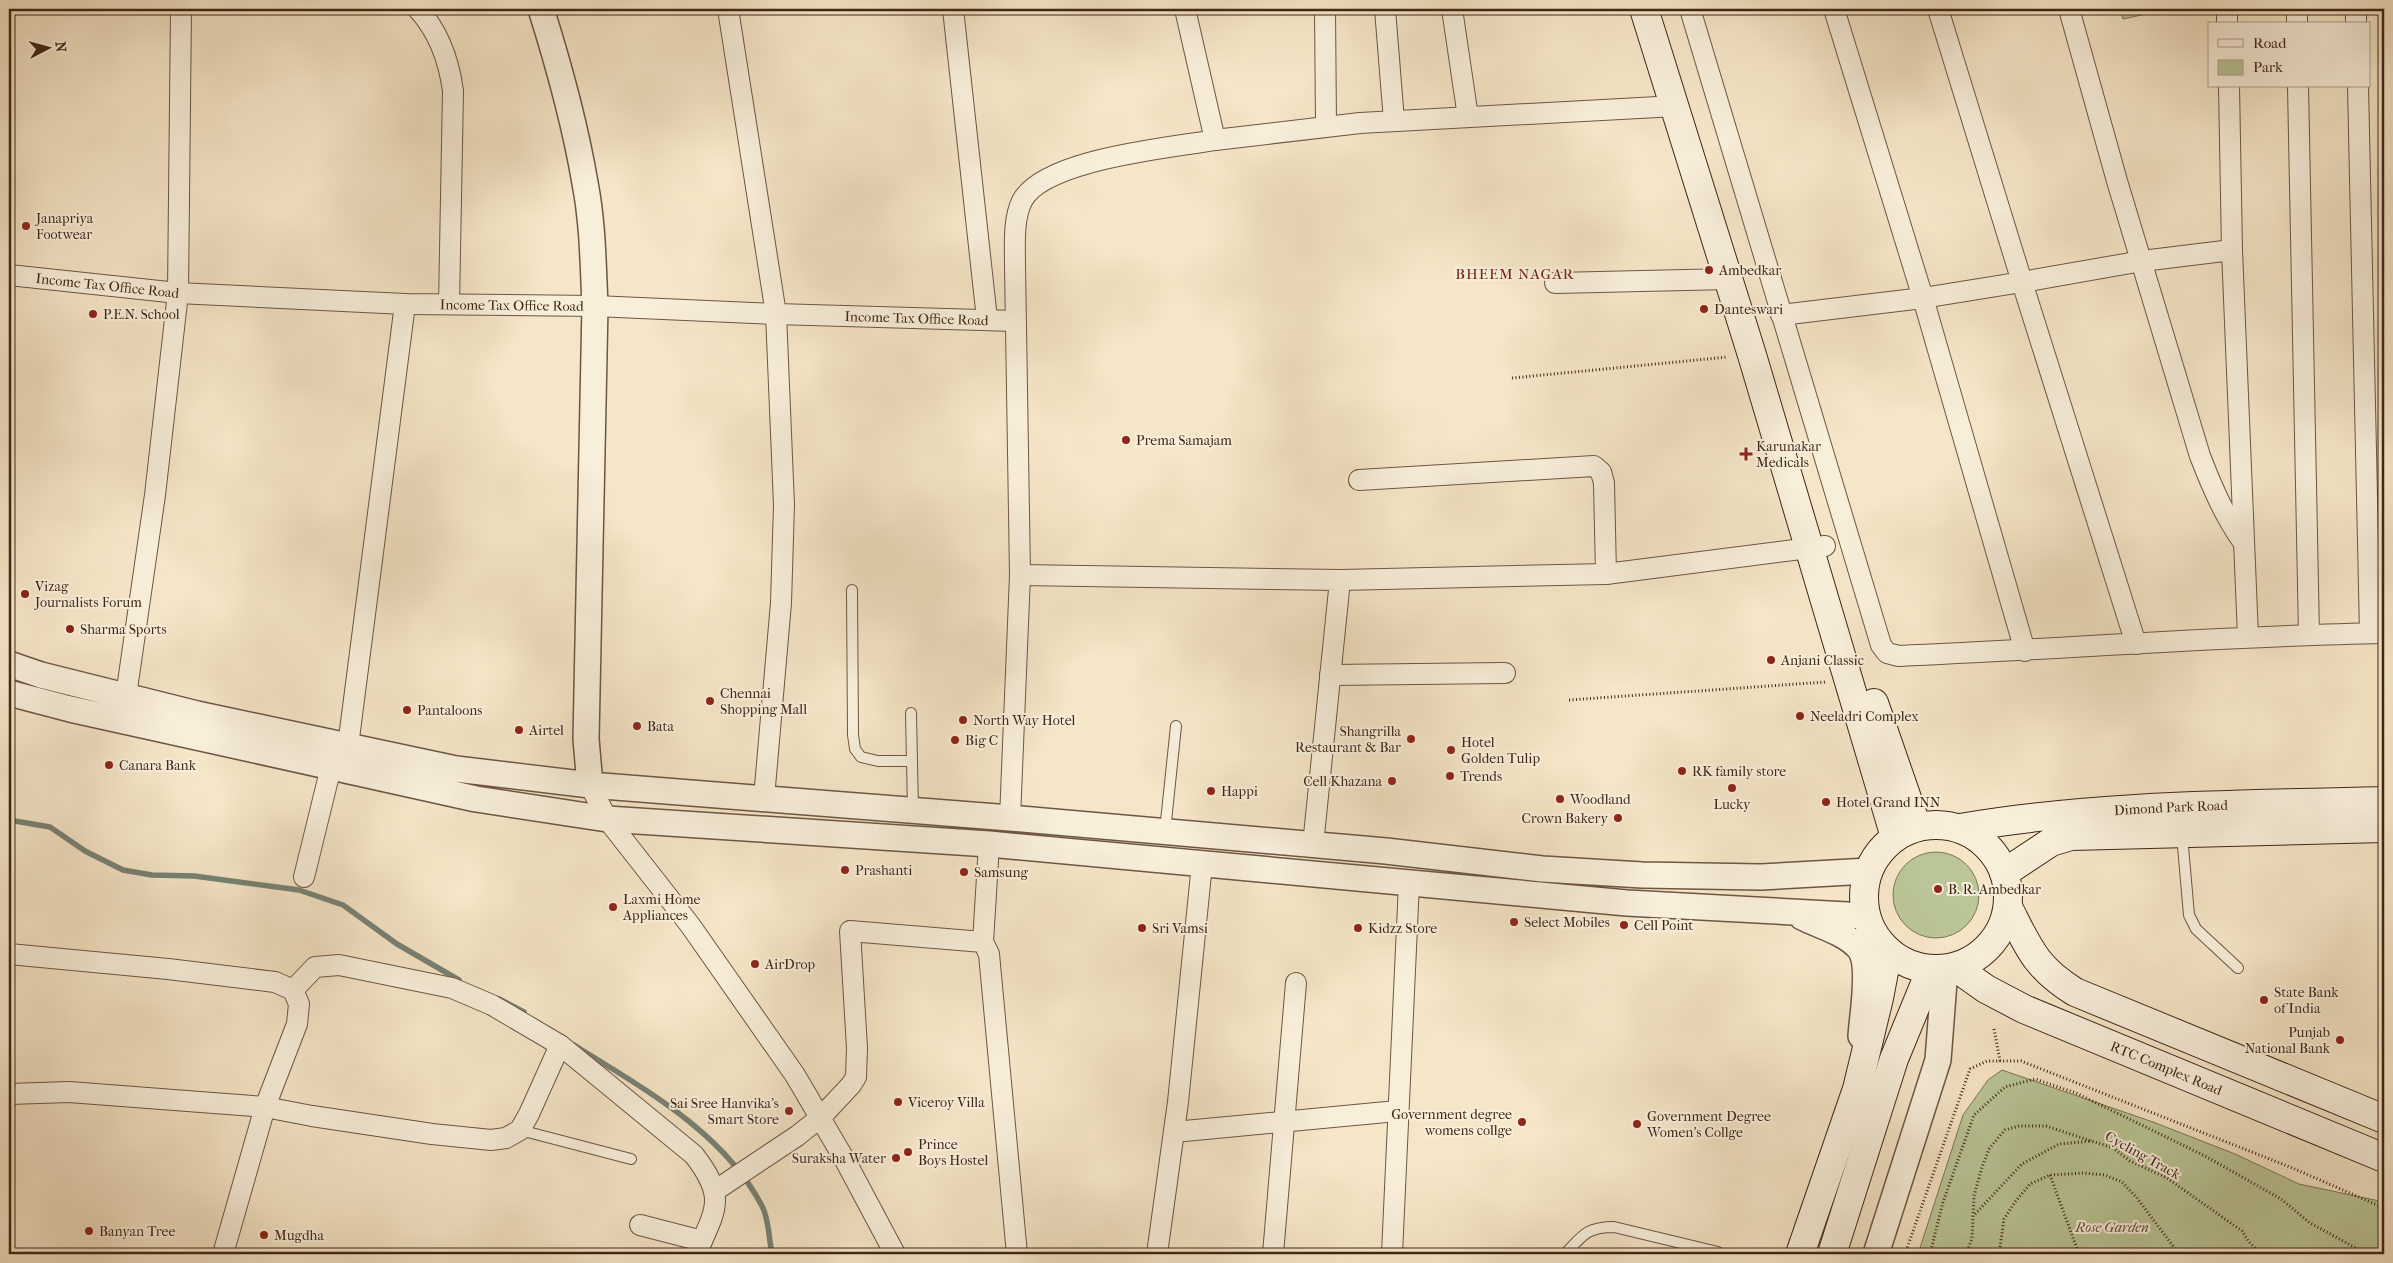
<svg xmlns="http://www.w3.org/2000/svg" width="2393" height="1263" font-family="'IM FELL French Canon',serif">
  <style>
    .green { fill: #bac697; stroke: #7d7657 }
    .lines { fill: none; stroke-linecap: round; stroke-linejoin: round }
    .stream { stroke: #778275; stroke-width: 5.5 }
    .service-casing { stroke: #6d5643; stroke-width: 12 }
    .minor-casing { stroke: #6d5643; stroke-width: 22 }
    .tertiary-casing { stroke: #6d5643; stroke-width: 28 }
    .secondary-casing { stroke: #402617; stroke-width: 30 }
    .path { stroke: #402617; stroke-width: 3; stroke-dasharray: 1 2.5; stroke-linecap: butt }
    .service { stroke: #f8efdb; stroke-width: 10 }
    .minor { stroke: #f8efdb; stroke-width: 20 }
    .tertiary { stroke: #f8efdb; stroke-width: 25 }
    .secondary { stroke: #f8efdb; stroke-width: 28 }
    .poi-dot { fill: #8f2418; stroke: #f8efdb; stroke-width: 2 }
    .labels { text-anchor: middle; stroke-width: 4; stroke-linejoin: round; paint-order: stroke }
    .poi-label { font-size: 14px; fill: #402617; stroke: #f8efdb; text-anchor: start }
    .street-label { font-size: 14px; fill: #402617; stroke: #f8efdb }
    .park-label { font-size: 14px; font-style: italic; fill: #5e4e37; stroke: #f8efdb }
    .neighbourhood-label { font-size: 15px; letter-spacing: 1px; fill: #7a1f14; stroke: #f8efdb }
  </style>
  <rect width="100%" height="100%" fill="#f5e6c7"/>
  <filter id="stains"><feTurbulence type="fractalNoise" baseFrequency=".004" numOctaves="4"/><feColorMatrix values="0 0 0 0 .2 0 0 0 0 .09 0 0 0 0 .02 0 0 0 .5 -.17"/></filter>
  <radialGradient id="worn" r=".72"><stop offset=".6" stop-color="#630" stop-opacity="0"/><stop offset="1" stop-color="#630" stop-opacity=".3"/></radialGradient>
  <path class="green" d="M2120 9H2169L2123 19Z
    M1893 895a43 43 0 1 1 86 0a43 43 0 1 1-86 0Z
    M2002 1070 2153 1122 2235 1154 2299 1184 2384 1202V1254H1918L1963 1115 1988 1080Z"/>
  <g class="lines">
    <path class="stream" d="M9 820 50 827 85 851 123 870 152 875 194 876 299 890 343 905 397 944 459 980
      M499 999 524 1012
      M574 1045C642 1088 723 1131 762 1206 769 1219 769 1240 772 1254"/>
    <defs>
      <path id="service" d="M852 590 853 735 855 749 861 757 878 761H912
        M911 713 913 810
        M1165 831 1176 726
        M2182 835 2189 915 2196 929 2238 968
        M520 1130 631 1159
        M1565 1254C1583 1235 1587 1227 1614 1227L1718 1252"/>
      <g id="minor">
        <path d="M418 9C438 31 449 61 453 91L449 304"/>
        <path d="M728 9 776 314 784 505 781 603 764 798"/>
        <path d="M953 9 987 319"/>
        <path d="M1185 9 1215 140 1360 123 1676 106"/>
        <path d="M1325 9 1326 125"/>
        <path d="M1385 9 1394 121"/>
        <path d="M1452 9 1468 117"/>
        <path d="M1690 9 1881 645 1887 653 1899 656C2061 649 2222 636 2384 633"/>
        <path d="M1834 9 1923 298 2025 651"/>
        <path d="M2069 9 2117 181 2200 456C2212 487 2224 515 2243 542"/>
        <path d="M2227 9V24"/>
        <path d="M2297 9V24"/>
        <path d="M2356 9V24"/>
        <path d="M2229 86 2232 250 2248 637"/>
        <path d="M2298 86 2309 635"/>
        <path d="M2358 86 2370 633"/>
        <path id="s1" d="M9 275 178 293 405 304 595 306 776 314 1015 321"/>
        <path d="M1555 283 1729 279"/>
        <path d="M1781 315 1923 298 2022 282 1938 9"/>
        <path d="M1359 480 1594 466 1601 472 1604 483 1606 574"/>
        <path d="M1020 575 1340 580 1313 845"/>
        <path d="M1340 580 1606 574 1825 546"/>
        <path d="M2136 644 2022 282 2142 261 2232 250"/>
        <path d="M1330 675 1505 673"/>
        <path d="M126 696 155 495 178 293 181 9"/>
        <path d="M348 746 405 304"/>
        <path d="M590 785 607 819 690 925 795 1075 846 1162 895 1254"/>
        <path d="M1010 818 1020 575 1015 265C1015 246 1013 219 1022 201 1044 159 1170 148 1215 140"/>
        <path d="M304 877 331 767"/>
        <path d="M983 942 989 844"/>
        <path d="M9 954 168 969 275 982 293 990 299 1004 297 1024 265 1107 69 1092 9 1094"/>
        <path d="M293 990 315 967 339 965 452 988 492 1005 560 1045 694 1155C727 1198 716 1209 696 1254"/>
        <path d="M1174 1132 1397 1111"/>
        <path d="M716 1190 797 1136 821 1117 851 1085 856 1077 857 1048 850 931 983 942 989 954 1017 1254"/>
        <path d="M640 1225 702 1241"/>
        <path d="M223 1254 265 1107 312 1116 432 1134 491 1140 506 1138 520 1130 529 1114 560 1045"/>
        <path d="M1157 1254 1178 1102 1202 864"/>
        <path d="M1273 1254 1296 983"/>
        <path d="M1392 1254 1409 883"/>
      </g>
      <path id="tertiary" d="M541 9C559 66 575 124 585 183 593 224 593 265 595 306L586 739 590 785
        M9 664 41 675 197 714 456 769 590 785 1010 818 1386 851 1542 869 1642 875 1761 877 1868 871
        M9 693 70 709 476 799 607 819 989 844 1627 903 1866 916
        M1802 917C1820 926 1843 932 1857 946 1873 960 1862 1016 1861 1036
        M1876 1254 1938 1060 1945 969"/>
      <g id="secondary">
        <path d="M1644 9 1752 355 1895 837"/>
        <path d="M1874 703 1917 827"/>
        <circle cx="1936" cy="897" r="72"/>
        <path id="s2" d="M1960 828C2100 804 2243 805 2384 801"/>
        <path d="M2004 873 2051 842 2071 836 2384 828"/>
        <path d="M2008 907C2029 948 2035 967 2075 992L2384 1119"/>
        <path id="s3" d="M1955 967 1986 989 2024 1009 2384 1158"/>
        <path d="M1800 1254 1857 1089 1879 998 1888 951"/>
        <path d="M1832 1254 1894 1059 1931 969"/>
      </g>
    </defs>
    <use href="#service" class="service-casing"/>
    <use href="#minor" class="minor-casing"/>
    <use href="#tertiary" class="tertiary-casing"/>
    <use href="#secondary" class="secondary-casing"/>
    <path class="path" d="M1512 378 1728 357
      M1569 700 1826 682
      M1994 1029 2000 1061
      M2050 1175 2079 1254
      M1975 1214 2022 1164 2059 1144 2092 1141
      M1905 1254 1970 1069 1987 1061H2021L2290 1167 2384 1208
      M1930 1254 1943 1202 1974 1115 2005 1087 2035 1079 2076 1093 2205 1156 2281 1199 2310 1223 2367 1254
      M1966 1254 1972 1239 1974 1196 1982 1167 1989 1149 1998 1138 2005 1130 2019 1126H2046L2113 1148 2130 1161 2167 1178 2242 1231 2249 1242 2261 1254
      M1999 1254 2004 1219 2015 1202 2030 1184 2050 1175 2084 1173 2105 1175 2122 1182 2137 1198 2179 1254"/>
    <use href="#service" class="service"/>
    <use href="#minor" class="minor"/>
    <use href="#tertiary" class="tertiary"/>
    <use href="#secondary" class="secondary"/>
  </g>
  <g class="poi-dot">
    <circle cx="26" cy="226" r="5"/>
    <circle cx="1709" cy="270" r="5"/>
    <circle cx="1704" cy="309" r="5"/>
    <circle cx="93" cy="314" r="5"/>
    <circle cx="1126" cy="440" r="5"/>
    <path d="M1743.5 446.5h5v5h5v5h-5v5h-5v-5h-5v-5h5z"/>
    <circle cx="25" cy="594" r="5"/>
    <circle cx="70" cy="629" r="5"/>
    <circle cx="1771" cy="660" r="5"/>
    <circle cx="710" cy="701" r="5"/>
    <circle cx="407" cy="710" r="5"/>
    <circle cx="1800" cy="716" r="5"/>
    <circle cx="963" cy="720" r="5"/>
    <circle cx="637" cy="726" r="5"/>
    <circle cx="519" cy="730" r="5"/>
    <circle cx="1411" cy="739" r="5"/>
    <circle cx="955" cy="740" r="5"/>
    <circle cx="1451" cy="750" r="5"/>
    <circle cx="109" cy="765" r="5"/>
    <circle cx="1682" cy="771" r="5"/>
    <circle cx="1450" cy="776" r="5"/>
    <circle cx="1392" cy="781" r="5"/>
    <circle cx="1732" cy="788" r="5"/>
    <circle cx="1211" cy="791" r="5"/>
    <circle cx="1560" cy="799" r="5"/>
    <circle cx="1826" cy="802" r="5"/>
    <circle cx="1618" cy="818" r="5"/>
    <circle cx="845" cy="870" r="5"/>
    <circle cx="964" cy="872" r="5"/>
    <circle cx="1938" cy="889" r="5"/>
    <circle cx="613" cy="907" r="5"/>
    <circle cx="1514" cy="922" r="5"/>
    <circle cx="1624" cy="925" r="5"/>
    <circle cx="1142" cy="928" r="5"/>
    <circle cx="1358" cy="928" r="5"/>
    <circle cx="755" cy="964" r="5"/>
    <circle cx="2264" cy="1000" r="5"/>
    <circle cx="2340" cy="1040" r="5"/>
    <circle cx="898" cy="1102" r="5"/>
    <circle cx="789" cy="1111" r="5"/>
    <circle cx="1522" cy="1122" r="5"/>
    <circle cx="1637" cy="1124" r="5"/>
    <circle cx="908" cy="1152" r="5"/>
    <circle cx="896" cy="1158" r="5"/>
    <circle cx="89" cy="1231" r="5"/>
    <circle cx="264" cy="1235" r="5"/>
  </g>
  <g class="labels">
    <g class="poi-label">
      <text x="36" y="223">Janapriya<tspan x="36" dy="16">Footwear</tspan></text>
      <text x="1719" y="275">Ambedkar</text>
      <text x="1714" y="314">Danteswari</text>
      <text x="103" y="319">P.E.N. School</text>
      <text x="1136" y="445">Prema Samajam</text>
      <text x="1756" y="451">Karunakar<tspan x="1756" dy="16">Medicals</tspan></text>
      <text x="35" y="591">Vizag<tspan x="35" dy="16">Journalists Forum</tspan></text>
      <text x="80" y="634">Sharma Sports</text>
      <text x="1781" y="665">Anjani Classic</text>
      <text x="720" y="698">Chennai<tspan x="720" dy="16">Shopping Mall</tspan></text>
      <text x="417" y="715">Pantaloons</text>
      <text x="1810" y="721">Neeladri Complex</text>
      <text x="973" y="725">North Way Hotel</text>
      <text x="647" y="731">Bata</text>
      <text x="529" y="735">Airtel</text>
      <text x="1401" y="736" text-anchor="end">Shangrilla<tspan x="1401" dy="16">Restaurant &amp; Bar</tspan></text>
      <text x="965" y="745">Big C</text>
      <text x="1461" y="747">Hotel<tspan x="1461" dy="16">Golden Tulip</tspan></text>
      <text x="119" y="770">Canara Bank</text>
      <text x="1692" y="776">RK family store</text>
      <text x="1460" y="781">Trends</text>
      <text x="1382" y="786" text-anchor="end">Cell Khazana</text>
      <text x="1221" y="796">Happi</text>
      <text x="1570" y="804">Woodland</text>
      <text x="1836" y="807">Hotel Grand INN</text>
      <text x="1732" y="809" text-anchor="middle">Lucky</text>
      <text x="1608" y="823" text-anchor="end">Crown Bakery</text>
      <text x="855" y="875">Prashanti</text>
      <text x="974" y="877">Samsung</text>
      <text x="1948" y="894">B. R. Ambedkar</text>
      <text x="623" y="904">Laxmi Home<tspan x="623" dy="16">Appliances</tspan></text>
      <text x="1524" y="927">Select Mobiles</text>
      <text x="1634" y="930">Cell Point</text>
      <text x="1152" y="933">Sri Vamsi</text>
      <text x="1368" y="933">Kidzz Store</text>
      <text x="765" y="969">AirDrop</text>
      <text x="2274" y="997">State Bank<tspan x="2274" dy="16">of India</tspan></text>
      <text x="2330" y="1037" text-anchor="end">Punjab<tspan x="2330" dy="16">National Bank</tspan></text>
      <text x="908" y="1107">Viceroy Villa</text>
      <text x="779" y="1108" text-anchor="end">Sai Sree Hanvika's<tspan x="779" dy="16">Smart Store</tspan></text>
      <text x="1512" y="1119" text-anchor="end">Government degree<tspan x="1512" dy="16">womens collge</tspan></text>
      <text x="1647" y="1121">Government Degree<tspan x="1647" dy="16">Women's Collge</tspan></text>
      <text x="918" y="1149">Prince<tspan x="918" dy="16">Boys Hostel</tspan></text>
      <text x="886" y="1163" text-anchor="end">Suraksha Water</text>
      <text x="99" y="1236">Banyan Tree</text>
      <text x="274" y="1240">Mugdha</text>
    </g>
    <g class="street-label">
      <text dy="5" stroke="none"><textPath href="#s1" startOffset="99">Income Tax Office Road</textPath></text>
      <text dy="5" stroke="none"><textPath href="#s1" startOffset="504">Income Tax Office Road</textPath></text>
      <text dy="5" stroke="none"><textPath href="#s1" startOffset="909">Income Tax Office Road</textPath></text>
      <text dy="5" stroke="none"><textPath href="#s2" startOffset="212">Dimond Park Road</textPath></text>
      <text dy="5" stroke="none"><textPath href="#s3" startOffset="235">RTC Complex Road</textPath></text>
      <text transform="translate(2143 1155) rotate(29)" y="5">Cycling Track</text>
    </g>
    <g class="park-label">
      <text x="2112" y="1232">Rose Garden</text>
    </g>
    <g class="neighbourhood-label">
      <text x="1515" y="279">BHEEM NAGAR</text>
    </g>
  </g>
  <rect width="2393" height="1263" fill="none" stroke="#f5e6c7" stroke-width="30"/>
  <rect x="10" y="10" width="2373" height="1243" fill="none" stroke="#402617" stroke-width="2.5"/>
  <rect x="15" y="15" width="2363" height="1233" fill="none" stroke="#402617"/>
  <rect x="2208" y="22" width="162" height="65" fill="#f8efdb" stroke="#ae9f8d"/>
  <rect x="2218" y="39" width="25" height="8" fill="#f8efdb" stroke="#ae9f8d"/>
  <text x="2253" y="48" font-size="15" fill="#402617">Road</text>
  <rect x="2218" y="60" width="25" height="15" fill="#bac697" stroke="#ae9f8d"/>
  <text x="2253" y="72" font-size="15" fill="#402617">Park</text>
  <g transform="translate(48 48) rotate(84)" stroke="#f8efdb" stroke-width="4" paint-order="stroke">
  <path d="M0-4L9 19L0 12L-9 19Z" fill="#402617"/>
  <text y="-8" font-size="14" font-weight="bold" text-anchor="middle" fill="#402617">N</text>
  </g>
  <rect width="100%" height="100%" filter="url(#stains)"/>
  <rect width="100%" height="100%" fill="url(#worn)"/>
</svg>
